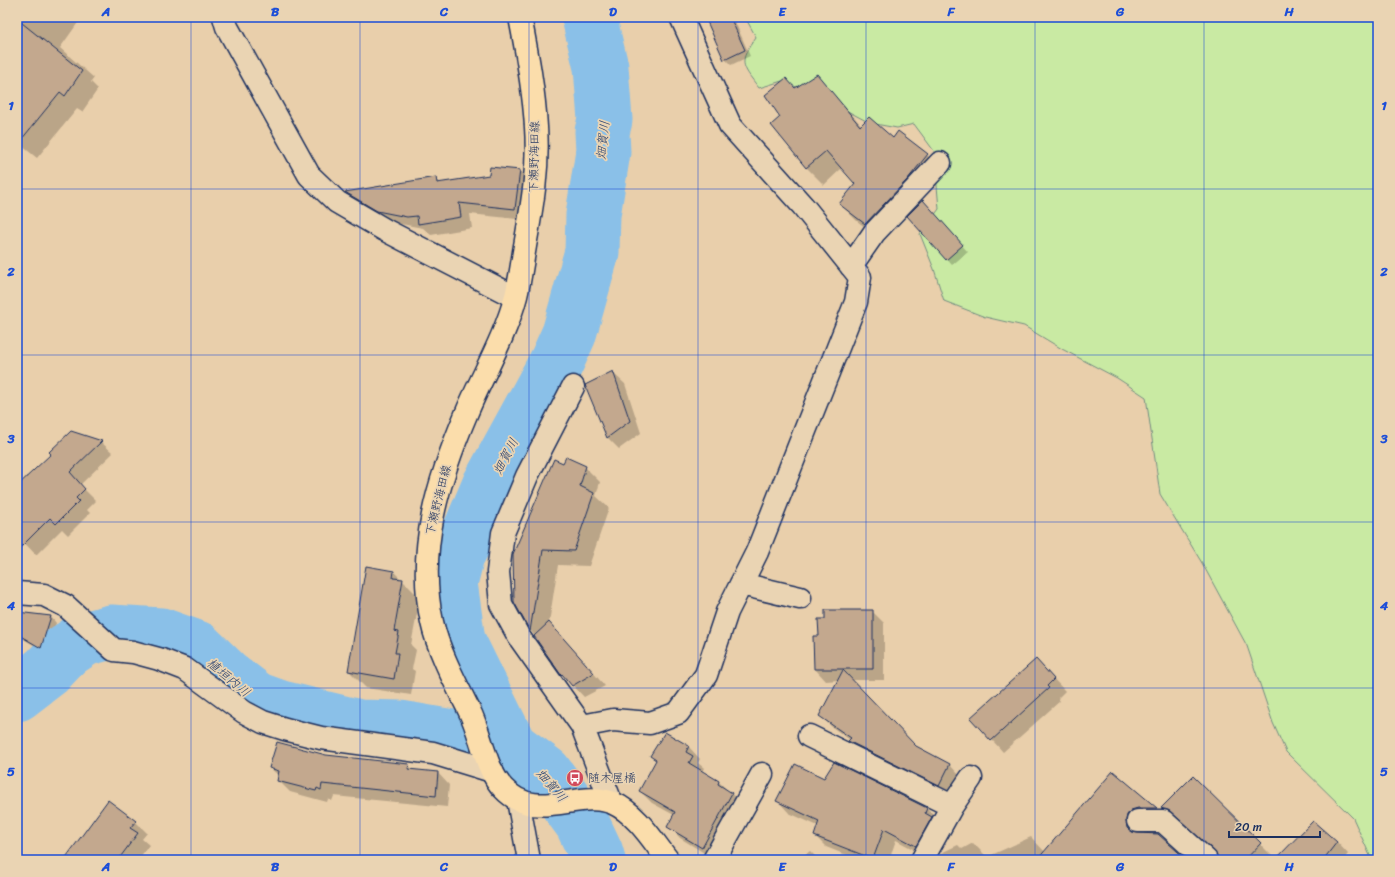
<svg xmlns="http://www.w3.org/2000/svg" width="1395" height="877" font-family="Sriracha,'Klee One',sans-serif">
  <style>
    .green { fill: #c9eaa3; stroke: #728c80 }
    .shadow { fill: #0003 }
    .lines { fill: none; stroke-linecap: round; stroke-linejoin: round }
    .river { stroke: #8ac0e8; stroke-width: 55 }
    .building { fill: #c3a88e; stroke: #1b2f5e }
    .minor-casing { stroke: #1b2f5e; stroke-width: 25 }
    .major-casing { stroke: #1b2f5e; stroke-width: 25 }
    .minor { stroke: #ead4b3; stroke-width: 22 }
    .major { stroke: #fbddab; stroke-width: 22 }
    .grid { fill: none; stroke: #1d4ed8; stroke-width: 1; stroke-opacity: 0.55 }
    .labels { text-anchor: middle; stroke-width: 3.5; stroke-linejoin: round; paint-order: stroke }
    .street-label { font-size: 12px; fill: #1b2f5e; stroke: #ead4b3 }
    .poi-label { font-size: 12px; fill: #1b2f5e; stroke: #ead4b3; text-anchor: start }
    .water-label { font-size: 13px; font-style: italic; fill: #2c4573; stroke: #ead4b3 }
    .neatline { fill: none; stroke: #1d4ed8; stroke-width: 1.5 }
    .grid-label { font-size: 13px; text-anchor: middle; font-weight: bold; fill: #1d4ed8 }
  </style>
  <rect width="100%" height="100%" fill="#e9cfab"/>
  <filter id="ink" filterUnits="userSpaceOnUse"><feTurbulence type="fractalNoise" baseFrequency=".025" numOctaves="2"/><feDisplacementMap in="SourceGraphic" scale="8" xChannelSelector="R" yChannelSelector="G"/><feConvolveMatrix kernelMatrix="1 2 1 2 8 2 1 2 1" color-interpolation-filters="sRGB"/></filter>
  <g filter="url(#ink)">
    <path class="green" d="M745 17H1378V860H1372L1353 818 1286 752 1273 723 1247 646 1202 563 1160 494 1146 397 1117 378 1062 349 1024 326 985 317 944 301 934 269 920 234 939 209 934 151 914 124 897 128 870 123 821 97 782 81 759 88C741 65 738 62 756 37Z"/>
    <path class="shadow" d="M17 17H82L60 48 94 78 91 82 98 89 82 112 77 109 37 158 17 142Z
      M715 17H733L750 56 731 65 725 59Z
      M817 76 862 126 893 139 899 132 927 155 944 172 921 200 968 252 952 265 907 215 883 241 857 221 840 204 856 184 842 168 824 185 807 168 772 125 781 117 795 89Z
      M520 171 531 182 526 220 470 214 472 228 431 235 423 228 390 222 357 203 347 193 435 178 440 184Z
      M613 373 625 384 641 433 619 449 608 438 587 386Z
      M71 432 101 442 113 453 80 485 96 501 87 510 90 513 68 535 62 529 36 555 17 535V488L53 454Z
      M563 465 585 467 600 482 596 496 609 508 589 566 558 565 549 623 605 686 584 697 562 674 531 631 515 602Z
      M394 572 420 598 411 645 416 650 412 669 415 671 411 695 366 688 349 671Z
      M872 611 884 623V680H852L916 748 950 765 961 777 951 797 861 753 850 740 832 727 820 715 839 680 826 681 815 669 820 637 826 620Z
      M17 613 51 617 56 623 47 653 17 635Z
      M1036 660 1065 691 1058 698 1060 701 1003 752 972 718Z
      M689 747 700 759 698 763 704 768 702 772 719 782 743 805 714 859 680 838 669 826 674 815 652 803 640 791 657 761 651 756Z
      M834 763 927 809 938 820 928 857 896 840 889 860H859L826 847 815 836 818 826 789 813 778 801 824 779Z
      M408 765 414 771 438 773 449 785 447 807 334 796 332 801 328 799 327 802 290 792 278 780 279 776 270 768Z
      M1113 772 1171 824 1143 831 1142 834H1158L1187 860H1120Z
      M1193 777 1276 860H1219L1217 854 1189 828 1178 824 1162 808Z
      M135 821 147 833 142 839 149 845 138 860H77Z
      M1031 837 1045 852 1077 860H937L941 853 958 845 962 849 973 843 987 857Z
      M1337 842 1348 854 1343 860H1285Z
      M810 851 819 860H799Z"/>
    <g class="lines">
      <path class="river" d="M589 17 601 67 605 120 602 132 603 152 593 215 592 252 569 334 557 361 489 486 471 529 457 555 450 583 458 641 510 747 545 773 582 823 596 853 598 860
        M17 694 47 671 66 651 84 639 111 632 161 635 197 648 226 676 256 699 281 708 359 727 401 728 510 747"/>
    </g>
    <path class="building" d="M705 17H730L745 50 724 60Z
      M17 19 82 71 65 96 60 92 17 145Z
      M817 74 860 126 869 117 893 138 898 131 928 154 907 180 865 224 839 204 855 184 826 151 806 168 771 125 780 117 765 95 786 78 795 88Z
      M490 167 520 170 515 209 459 203 461 217 418 224 417 216 407 217 377 211 345 192 436 177 437 183 489 175Z
      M923 200 963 245 946 260 907 216Z
      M613 371 630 421 607 438 585 385Z
      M71 431 102 441 70 472 85 489 76 498 79 501 56 524 50 518 17 551V486L51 454 49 452Z
      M566 457 586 466 580 486 594 493 574 551 543 550 530 631 514 602 513 554 554 459 563 463Z
      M366 566 394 571 393 578 403 579 394 631 399 632 395 653H398L394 679 348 671Z
      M825 610H873V669H814L813 636H819L818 619H825Z
      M17 612 51 616 41 648 17 634Z
      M549 622 594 673 572 686 562 674 561 675 534 636Z
      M1036 659 1054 679 1047 686 1049 688 991 741 970 718Z
      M843 670 916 746 950 764 939 786 848 741 851 738 819 716Z
      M665 732 689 746 686 752 693 756 689 763 719 781 718 784 732 793 702 848 667 827 675 812 639 791 656 760 650 756Z
      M277 742 326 755 409 764 408 769 438 772 436 796 322 784 321 790 317 788 316 791 277 781 279 771 269 768Z
      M834 762 927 808 925 813 932 817 916 846 884 829 873 859 814 836 819 821 776 801 795 764 824 778Z
      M1113 771 1157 808H1138L1131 810 1127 815 1126 821 1127 828 1132 832 1138 833 1158 834 1187 860H1037Z
      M1193 776 1261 843 1245 860H1218L1214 851 1171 812 1161 808Z
      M108 800 136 821 130 828 138 833 118 860H64Z
      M1313 821 1337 842 1323 860H1275Z"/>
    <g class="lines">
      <defs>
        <path id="minor" d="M224 17 227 27 309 175 337 202 385 230 515 297
          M851 266 874 233 940 163
          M573 387 527 476 503 533 498 572 501 604 519 637 582 726
          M741 584 800 598
          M17 593 44 595 66 606 114 650 133 652 159 659 185 669 244 712 263 722 285 729 321 738 433 753 492 771
          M809 736 952 806
          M518 800 529 860
          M611 802 582 726 613 720 650 723 678 713 706 675 727 612 757 552 856 302 860 277 803 206 730 125 681 17
          M1138 821H1163L1206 860
          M714 860 762 774
          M922 860 952 806 971 778"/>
        <path id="major" d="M520 17C527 53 534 90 536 127 539 168 532 206 525 246 522 263 520 280 516 296 505 337 483 374 467 412 439 478 416 549 432 622 438 650 456 684 469 710 481 733 485 769 503 788 536 824 579 788 613 803 636 813 653 841 668 860"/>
      </defs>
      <use href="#minor" class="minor-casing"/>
      <use href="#major" class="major-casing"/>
      <use href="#minor" class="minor"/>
      <use href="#major" class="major"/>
    </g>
  </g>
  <path class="grid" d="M191 17V860M360 17V860M529 17V860M698 17V860M866 17V860M1035 17V860M1204 17V860M17 189H1378M17 355H1378M17 522H1378M17 688H1378"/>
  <defs>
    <symbol id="bus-disc" viewBox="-11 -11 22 22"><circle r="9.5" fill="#d1495b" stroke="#ead4b3"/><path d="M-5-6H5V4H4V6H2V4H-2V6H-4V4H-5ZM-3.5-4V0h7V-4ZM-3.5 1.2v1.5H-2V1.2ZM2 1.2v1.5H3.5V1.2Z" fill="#fff"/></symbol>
  </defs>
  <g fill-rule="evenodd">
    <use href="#bus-disc" x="565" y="768" width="20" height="20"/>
  </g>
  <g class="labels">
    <g class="street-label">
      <text transform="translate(534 157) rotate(-89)" y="4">下瀬野海田線</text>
      <text transform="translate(438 500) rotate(-76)" y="4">下瀬野海田線</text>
    </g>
    <g class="poi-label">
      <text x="588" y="782">随木屋橋</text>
    </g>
    <g class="water-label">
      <text transform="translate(602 140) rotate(-84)" y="5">畑賀川</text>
      <text transform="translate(505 456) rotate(-62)" y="5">畑賀川</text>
      <text transform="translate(229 677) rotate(40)" y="5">植垣内川</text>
      <text transform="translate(552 785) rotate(49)" y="5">畑賀川</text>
    </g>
  </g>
  <rect width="1395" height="877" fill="none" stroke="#ead4b3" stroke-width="44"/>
  <path d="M1229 831v6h91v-6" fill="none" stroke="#1b2f5e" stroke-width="2"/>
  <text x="1235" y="831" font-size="12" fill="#1b2f5e" stroke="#ead4b3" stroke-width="3" paint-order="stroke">20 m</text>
  <rect x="22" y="22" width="1351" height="833" class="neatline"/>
  <g class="grid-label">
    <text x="106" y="16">A</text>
    <text x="275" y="16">B</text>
    <text x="444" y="16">C</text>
    <text x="613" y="16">D</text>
    <text x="782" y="16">E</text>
    <text x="951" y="16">F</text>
    <text x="1120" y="16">G</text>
    <text x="1289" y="16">H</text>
    <text x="11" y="110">1</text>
    <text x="1384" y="110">1</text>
    <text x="11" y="276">2</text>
    <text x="1384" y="276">2</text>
    <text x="11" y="443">3</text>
    <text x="1384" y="443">3</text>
    <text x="11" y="610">4</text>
    <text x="1384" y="610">4</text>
    <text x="11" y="776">5</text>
    <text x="1384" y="776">5</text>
    <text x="106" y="871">A</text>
    <text x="275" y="871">B</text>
    <text x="444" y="871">C</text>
    <text x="613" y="871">D</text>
    <text x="782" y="871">E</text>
    <text x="951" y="871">F</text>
    <text x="1120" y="871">G</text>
    <text x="1289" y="871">H</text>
  </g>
</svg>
